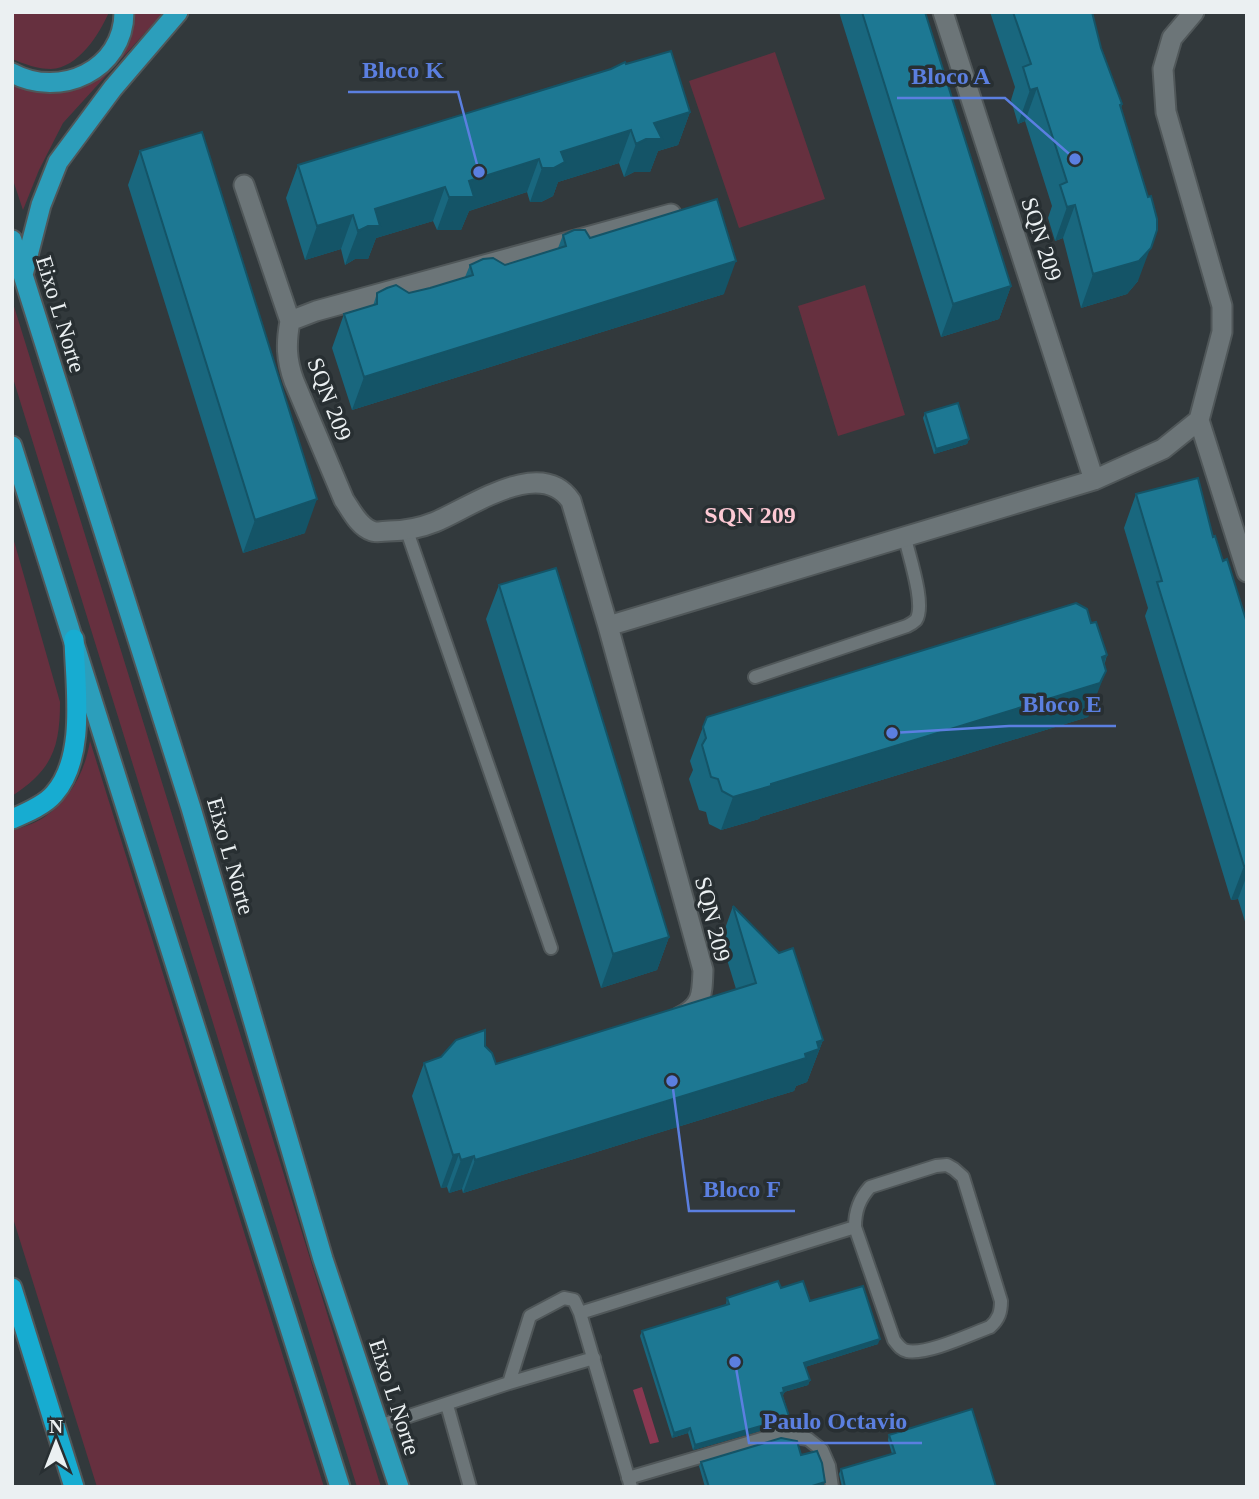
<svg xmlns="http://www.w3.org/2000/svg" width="1259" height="1499" font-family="Georgia,serif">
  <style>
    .green { fill: #66303f }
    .water { fill: #893851 }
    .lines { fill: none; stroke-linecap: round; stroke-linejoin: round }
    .service-casing { stroke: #505759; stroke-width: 16 }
    .minor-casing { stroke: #505759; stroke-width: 23 }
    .primary-casing { stroke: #505759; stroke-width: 23 }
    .trunk-casing { stroke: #505759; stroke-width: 23 }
    .service { stroke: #6c7578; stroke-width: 12 }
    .minor { stroke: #6c7578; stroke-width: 19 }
    .primary { stroke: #2c9ebb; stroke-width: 19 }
    .trunk { stroke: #17acd1; stroke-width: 19 }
    .wall { fill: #19677e }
    .shaded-wall { fill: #145467 }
    .building { fill: #1d7893; stroke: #145467; stroke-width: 2 }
    .labels { text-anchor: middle; stroke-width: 7; stroke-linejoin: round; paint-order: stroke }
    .street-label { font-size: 23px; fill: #ebf0f2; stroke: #282f32 }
    .neighbourhood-label { font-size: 24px; font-weight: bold; fill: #fdc9d4; stroke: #282f32 }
    .leader { fill: none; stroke: #5b7fe0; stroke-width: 2.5 }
    .callout-dot { fill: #5b7fe0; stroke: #282f32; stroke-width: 2.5 }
    .callout-label { font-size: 24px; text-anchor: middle; font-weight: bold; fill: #5b7fe0; stroke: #282f32; stroke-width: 7; stroke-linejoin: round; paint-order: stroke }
  </style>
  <rect width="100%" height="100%" fill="#32393c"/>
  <path class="green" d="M12 12H109C99 35 78 68 51 69 38 69 24 64 12 59Z
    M134 12H164L63 123 39 170 23 210 12 177V85L44 92 62 90 129 36Z
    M775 52 825 199 739 228 689 81Z
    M865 285 905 415 838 436 798 306Z
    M12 300 381 1487H357L12 375Z
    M12 534 60 702C60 748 52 770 12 796Z
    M90 741 324 1487H97L12 1215V831C22 827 34 824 43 818 70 800 85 772 90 741Z"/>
  <path class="water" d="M642 1387 659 1442 650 1444 633 1390Z"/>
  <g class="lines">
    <defs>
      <path id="service" d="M407 531 551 948
        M755 677 907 626C909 625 914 622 916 620 926 605 909 556 905 538
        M947 1165 954 1169 963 1177 1001 1301C1001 1312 999 1319 990 1327 971 1334 927 1355 907 1351 901 1350 898 1345 894 1340L855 1227C855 1211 859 1199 870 1187L936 1166Z
        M580 1313 855 1227
        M509 1383 530 1316 564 1298 574 1300 580 1313 631 1487
        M447 1405 470 1487
        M379 1426 509 1383 594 1358
        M628 1478 779 1434 808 1439 822 1450 829 1466 832 1487"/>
      <path id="minor" d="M943 12 1094 480
        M244 185 290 321
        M671 214 316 311 290 321C286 343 286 359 294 381L344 500C351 510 359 527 372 531 376 533 384 531 389 531 405 531 420 528 435 522 471 507 541 456 571 501L608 626 703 970C702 994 703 1005 680 1017
        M1199 420 1247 572
        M608 626 1094 480 1163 449 1199 420 1222 332V306L1166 112 1163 69 1172 38 1194 12"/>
      <path id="primary" d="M12 73C60 99 124 70 124 12
        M12 240 191 808 323 1259 399 1487
        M23 275 41 205 58 162 113 88 178 12
        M12 446 340 1487"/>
      <path id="trunk" d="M12 819C26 813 45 805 54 794 87 757 75 685 74 639
        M12 1288 74 1487"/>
    </defs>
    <use href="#service" class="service-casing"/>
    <use href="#minor" class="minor-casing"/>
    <use href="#primary" class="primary-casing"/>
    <use href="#trunk" class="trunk-casing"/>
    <use href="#service" class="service"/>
    <use href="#minor" class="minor"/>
    <use href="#primary" class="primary"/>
    <use href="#trunk" class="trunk"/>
  </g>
  <path class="wall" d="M839 12H925L1011 286 999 319 941 337Z
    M990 12H1092L1101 48 1122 104 1121 108 1138 281 1127 294 1081 308 1063 238 1055 241 1048 218 1052 206 1025 121 1018 124 1011 100 1015 87Z
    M626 64 690 112 678 145 658 151 650 172H634L624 177 619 163 558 182 553 196 541 202H530L527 192 469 211 461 230H437L433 221 376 238 368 259H355L345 265 341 249 305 260 286 198 298 165Z
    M140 151 305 533 243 553 128 185Z
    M563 235 590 238 724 294 352 410 332 348 344 314 373 306 377 293H409L430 288 465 277 470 265H505L558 248Z
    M925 413 969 439 967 444 934 454 923 418Z
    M1136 494 1213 537 1247 623V928L1238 899 1231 900 1145 616 1148 608 1124 528Z
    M499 585 669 937 657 970 601 988 486 619Z
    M1091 623 1107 655 1094 704 1088 717 760 817 759 819 721 830 709 824 706 812 699 810 689 779 693 770 690 761 703 727Z
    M733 906 823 1040 807 1082 796 1086 794 1091 463 1193 462 1189 449 1193 447 1187 441 1188 412 1096 424 1063 485 1046 496 1064 736 989 721 940Z
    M781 1288 810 1301 878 1344 805 1367 810 1380 808 1385 784 1392 783 1396 791 1422 789 1427 777 1426 693 1450 688 1433 672 1438 640 1336 642 1331 726 1305 727 1298Z
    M889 1435 996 1487H842L839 1474 841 1469 892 1454 888 1440Z
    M801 1455 823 1487H705L699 1466 701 1462Z"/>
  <path class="shaded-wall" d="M1037 88 1025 121 1018 124 1030 90Z
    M690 112 678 145 658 151 650 172H634L624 177 636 144 646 139 654 123Z
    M631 130 619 163 558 182 553 196 541 202H530L542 168 561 152Z
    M539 159 527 192 469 211 461 230H437L449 197 469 181Z
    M445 187 433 221 376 238 368 259H355L345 265 358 231 368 226 375 209Z
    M1075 205 1063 238 1055 241 1067 207Z
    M353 215 341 249 305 260 317 226Z
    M1157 230 1138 281 1127 294 1081 308 1093 274Z
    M736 261 724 294 352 410 364 377Z
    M1011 286 999 319 941 337 953 304Z
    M969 439 967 444 934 454 936 449Z
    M317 499 305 533 243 553 255 520Z
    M1107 655 1096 685 1106 671 1088 717 760 817 759 819 721 830 733 797Z
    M1244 866H1247V875L1238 899 1231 900Z
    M669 937 657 970 601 988 613 954Z
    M823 1040 807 1082 796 1086 794 1091 463 1193 475 1160 805 1054 817 1042Z
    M459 1154 447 1187 441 1188 453 1155Z
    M474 1156 462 1189 449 1193 461 1160Z
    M880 1339 878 1344 802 1368 804 1363Z
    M810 1380 808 1385 784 1392 782 1397 780 1398 783 1388Z
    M778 1421 791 1422 789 1427 777 1426 693 1450 695 1445Z
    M690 1428 688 1433 672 1438 674 1433Z
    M825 1482 823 1487H809Z"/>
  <path class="building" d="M862 12H925L1011 286 953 304Z
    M1013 12H1092L1101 48 1122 104 1120 105 1148 197 1151 196 1157 219V230L1151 248 1139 261 1093 274 1075 205 1067 207 1060 185 1067 182 1037 88 1030 90 1023 67 1031 64Z
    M671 51 690 112 654 123 662 139H646L636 144 631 130 561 152 565 162 554 168H542L539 159 469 181 474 197H449L445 187 375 209 380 226H368L358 231 353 215 317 226 298 165 611 69 625 62 626 64Z
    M202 132 317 499 255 520 140 151Z
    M717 199 736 261 364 377 344 314 377 304V293L387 288 396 285 409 293 430 288 473 275 470 265 483 259 493 258 505 265 566 246 563 235 574 230H585L590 238Z
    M958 403 969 439 936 449 925 413Z
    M1198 478 1213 537 1215 536 1223 561 1227 559 1247 623V866H1244L1157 582 1162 581 1136 494Z
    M556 568 669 937 613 954 499 585Z
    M1076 603 1087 609 1091 623 1096 622 1107 655 1102 657 1106 671 1100 683 771 784V786L733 797 722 791 718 779 711 777 702 745 706 738 703 727 707 717Z
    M733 906 779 953 793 948 823 1040 817 1042 819 1049 805 1054 806 1058 475 1160 474 1156 461 1160 459 1154 453 1155 424 1063 441 1057 456 1040 485 1030V1046L492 1053 496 1064 756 983Z
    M778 1281 781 1288 803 1281 810 1301 863 1286 880 1339 804 1363 810 1380 783 1388 784 1392 781 1393 791 1422 778 1421 695 1445 690 1428 674 1433 642 1331 729 1304 727 1298Z
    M972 1409 996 1487H845L841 1469 895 1453 889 1435Z
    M781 1438 797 1441 801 1455 817 1451 822 1463 825 1482 809 1487H709L701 1462Z"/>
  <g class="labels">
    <g class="street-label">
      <text transform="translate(1042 239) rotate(72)" y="8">SQN 209</text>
      <text transform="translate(61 314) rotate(73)" y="8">Eixo L Norte</text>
      <text transform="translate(330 399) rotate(69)" y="8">SQN 209</text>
      <text transform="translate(231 856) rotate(74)" y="8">Eixo L Norte</text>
      <text transform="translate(713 919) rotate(76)" y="8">SQN 209</text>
      <text transform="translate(395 1397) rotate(72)" y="8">Eixo L Norte</text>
    </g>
    <g class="neighbourhood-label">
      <text x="750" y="523">SQN 209</text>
    </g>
  </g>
  <path class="leader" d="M479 172L458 92H348M1075 159L1005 98H897M892 733L1009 726H1116M672 1081L689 1211H795M735 1362L749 1443H922"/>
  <g class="callout-dot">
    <circle cx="479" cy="172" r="7"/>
    <circle cx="1075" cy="159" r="7"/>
    <circle cx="892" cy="733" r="7"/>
    <circle cx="672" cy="1081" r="7"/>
    <circle cx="735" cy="1362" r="7"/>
  </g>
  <g class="callout-label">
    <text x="403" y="78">Bloco K</text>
    <text x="951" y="84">Bloco A</text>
    <text x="1062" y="712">Bloco E</text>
    <text x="742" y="1197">Bloco F</text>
    <text x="835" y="1429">Paulo Octavio</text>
  </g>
  <rect width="1259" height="1499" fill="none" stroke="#ebf0f2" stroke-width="28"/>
  <g transform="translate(56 1443)" stroke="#282f32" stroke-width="5" paint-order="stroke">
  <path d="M0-5L12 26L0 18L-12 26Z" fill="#ebf0f2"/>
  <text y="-10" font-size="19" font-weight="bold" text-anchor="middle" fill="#ebf0f2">N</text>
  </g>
</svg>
